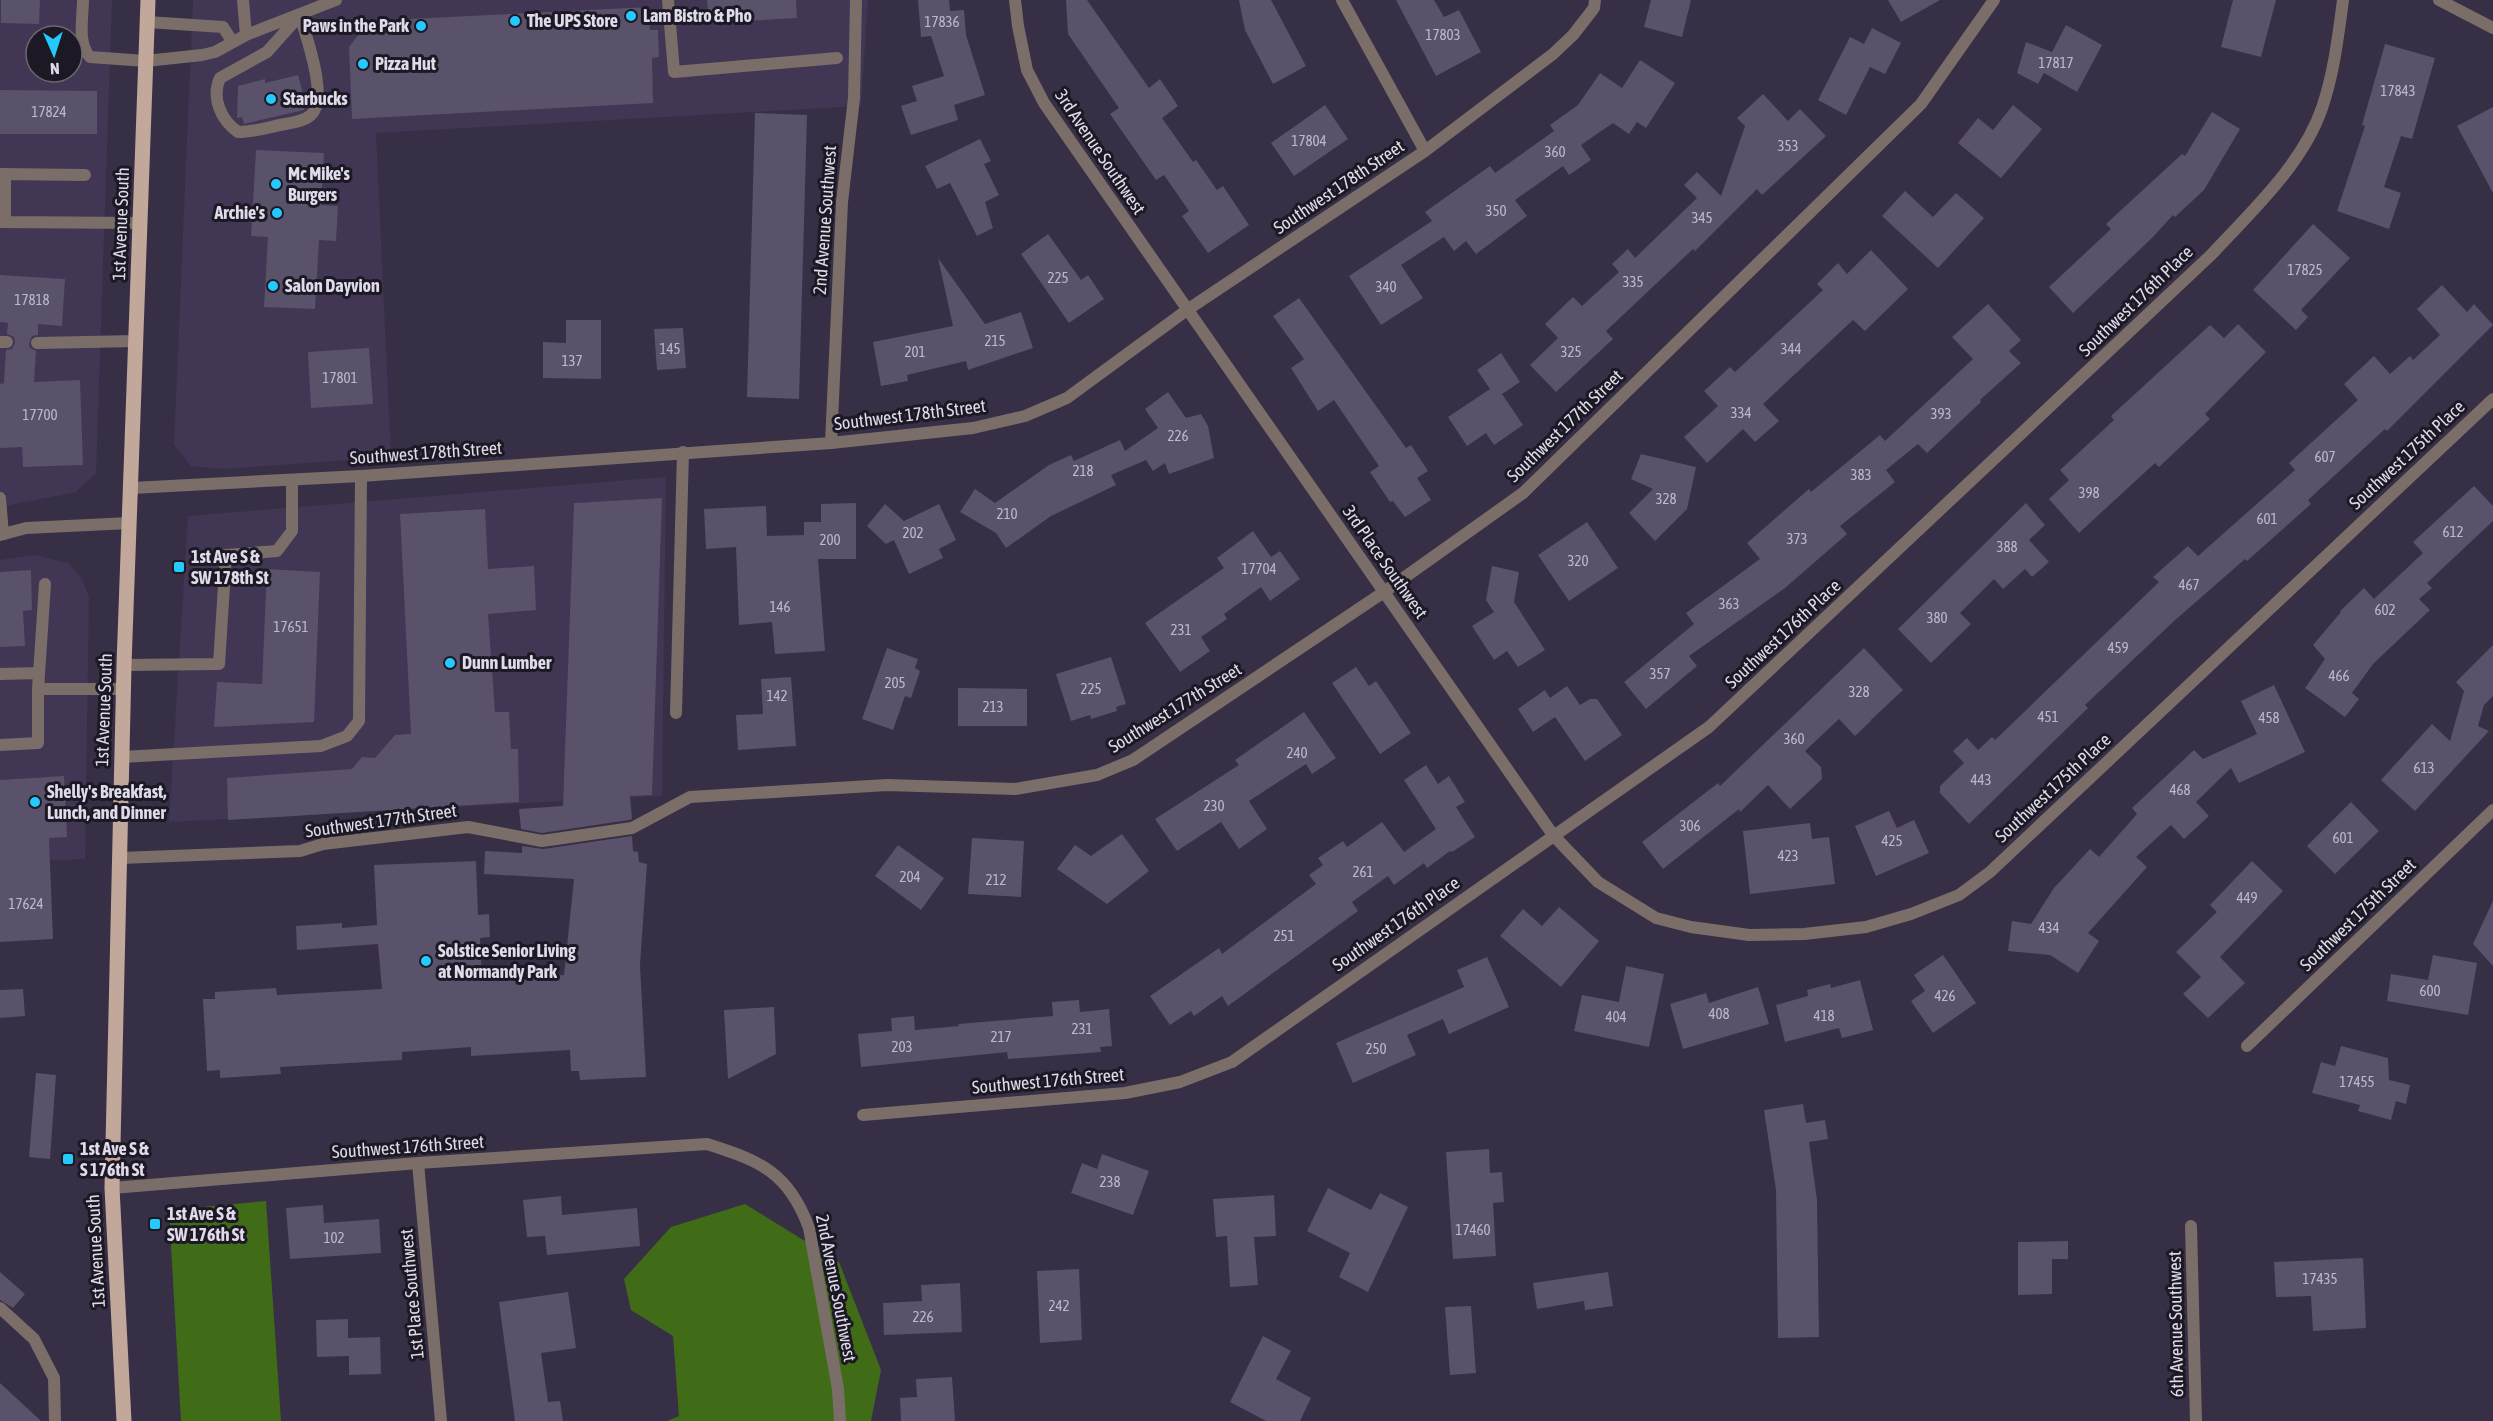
<svg xmlns="http://www.w3.org/2000/svg" width="2493" height="1421" font-family="'Asap Condensed',sans-serif">
  <style>
    .built { fill: #413653; fill-rule: evenodd }
    .forest { fill: #416c17 }
    .building { fill: #5a516a }
    .lines { fill: none; stroke-linecap: round; stroke-linejoin: round }
    .lane { stroke: #7b6e68; stroke-width: 12 }
    .street { stroke: #7b6e68; stroke-width: 12 }
    .primary { stroke: #c1a89a; stroke-width: 15 }
    .poi-dot { fill: #24c9fe; stroke: #1d1924; stroke-width: 2 }
    .labels { text-anchor: middle; stroke-width: 6; stroke-linejoin: round; paint-order: stroke }
    .number-label { font-size: 15px; fill: #beb8ca }
    .poi-label { font-size: 18px; font-weight: bold; fill: #e0dbea; stroke: #1d1924; text-anchor: start }
    .street-label { font-size: 18px; fill: #e0dbea; stroke: #1d1924 }
  </style>
  <rect width="100%" height="100%" fill="#372f46"/>
  <path class="built" d="M0 0H112L96 473 76 492 0 507ZM36 36H72V72H36Z
    M193 0H868L861 106 376 133 391 457 224 469 191 466 174 445Z
    M666 477 662 796 169 822 188 516Z
    M35 555 69 563 82 579 89 597 85 859 0 863V560Z"/>
  <path class="forest" d="M266 1201 281 1421H181L169 1210Z
    M745 1204 839 1262 881 1370 871 1421H667L679 1416 673 1336 631 1310 624 1279 671 1227Z"/>
  <path class="building" d="M1 0H40L39 24 1 23Z
    M707 0H796L797 18 709 23Z
    M918 0H949L950 11 964 10 966 35 985 95 954 105 958 120 911 135 901 106 917 101 912 86 944 76 931 36 921 37Z
    M1066 0H1087L1149 88 1160 79 1178 106 1162 118 1193 162 1196 160 1217 190 1223 186 1249 225 1208 253 1182 216 1189 211 1164 175 1156 180 1110 114 1119 108 1068 34Z
    M1239 0H1271L1306 66 1273 84 1245 30Z
    M1396 0H1434L1444 17 1459 10 1481 52 1436 76Z
    M1651 0H1691L1682 37 1644 27Z
    M1888 0H1940L1901 22Z
    M2233 0H2276L2261 57 2221 47Z
    M649 7 650 30H658L659 57 652 58 653 103 352 119 349 47 369 21Z
    M2066 25 2102 45 2077 92 2044 73 2038 84 2017 73 2026 42 2052 52Z
    M1872 28 1901 43 1885 74 1870 67 1846 115 1818 100 1850 37 1864 44Z
    M2385 44 2435 58 2412 139 2401 136 2384 187 2401 193 2389 229 2337 211 2365 126 2362 125Z
    M1640 60 1675 83 1646 128 1637 122 1629 134 1613 123 1581 145 1591 160 1569 175 1563 166 1515 200 1527 216 1476 254 1466 241 1454 251 1444 237 1401 265 1423 298 1381 325 1349 276 1432 221 1425 212 1490 166 1495 173 1554 131 1550 125 1578 105 1600 73 1622 88Z
    M298 75 306 105H304V110L248 123 244 124 242 117 237 118 238 86 265 79V83Z
    M0 90 97 91V134H0Z
    M1763 94 1788 121 1800 109 1826 136 1762 195 1757 189 1695 251 1693 249 1606 331 1613 339 1556 392 1530 365 1558 338 1545 324 1573 297 1582 306 1619 272 1612 264 1628 249 1635 258 1697 198 1684 185 1697 172 1721 196 1745 126 1737 118Z
    M1325 105 1348 139 1294 176 1271 143Z
    M2013 105 2042 129 2001 178 1958 143 1978 118 1993 130Z
    M2493 107V193L2457 126Z
    M2212 112 2240 129 2204 190 2175 217 2173 215 2152 238 2073 313 2049 287 2111 229 2106 224 2182 154 2185 156Z
    M755 113 807 115 799 399 747 397Z
    M980 139 991 161 984 164 999 195 985 202 993 228 977 236 950 183 937 189 925 166Z
    M256 150 324 153 321 205 338 206 336 241 319 240 315 309 264 307 268 237 251 236Z
    M1905 191 1933 217 1956 193 1984 218 1938 268 1882 216Z
    M2313 224 2350 258 2301 310 2308 317 2296 330 2253 290Z
    M1048 234 1081 280 1088 275 1104 299 1069 323 1021 254Z
    M1871 250 1908 289 1865 331 1853 320 1763 404 1779 421 1755 442 1743 429 1707 463 1684 437 1718 406 1704 391 1730 367 1735 372 1823 290 1817 284 1838 263 1847 274Z
    M938 258 985 324 1021 312 1033 348 968 370 966 361 907 375 908 381 881 386 873 342 953 326Z
    M0 275 65 279 62 326 38 324V335L32 336 29 344 30 348 36 351 34 382 80 380 83 465 23 467 22 447 0 448V384L4 383 6 350 12 349 15 343 14 337 7 334 8 323 0 322Z
    M2442 285 2467 312 2474 304 2493 325 2387 431 2385 429 2308 500 2311 504 2247 561 2245 559 2173 622 2085 705 2088 708 1969 824 1940 793V786L1964 763 1953 751 1967 738 1978 750 1992 737 1995 740 2159 582 2153 577 2188 546 2198 556 2295 470 2289 463 2358 400 2344 384 2374 356 2390 374 2410 356 2413 360 2440 335 2417 309Z
    M1299 298 1406 448 1411 445 1428 471 1417 478 1431 500 1405 517 1393 501 1390 502 1370 472 1379 466 1334 400 1318 411 1291 368 1304 359 1273 316Z
    M1988 304 2021 340 2009 351 2021 363 1980 400 1981 402 1927 453 1918 444 1886 470 1895 482 1840 526 1847 534 1785 588 1689 656 1697 666 1646 709 1624 682 1694 624 1686 613 1760 559 1747 543 1809 489 1811 492 1880 435 1885 441 1973 359 1952 337Z
    M566 320H601V379L543 378V342L566 343Z
    M2238 324 2266 352 2205 414 2210 419 2159 467 2155 463 2079 533 2049 499 2069 480 2060 470 2114 420 2111 416 2210 325 2224 338Z
    M683 328 686 368 657 370 654 329Z
    M369 348 373 404 311 408 308 352Z
    M1501 353 1520 382 1502 394 1523 425 1494 445 1486 433 1467 446 1448 417 1490 389 1477 370Z
    M1168 392 1186 418 1201 414 1208 426 1214 458 1169 474 1165 463 1153 471 1146 460 1111 475 1116 485 1051 516 1006 548 996 533 960 512 975 489 995 503 1049 465 1071 455 1074 461 1120 440 1125 451 1158 428 1145 409Z
    M1641 454 1696 467 1687 509 1655 541 1629 513 1653 489 1631 479Z
    M2474 486 2493 506V521L2427 583 2432 588 2419 599 2430 610 2373 664 2352 693 2359 699 2345 717 2305 688 2325 659 2313 645 2341 612 2340 611 2364 588 2374 599 2423 553 2413 542Z
    M662 498 652 795 630 796 632 819 629 820 542 833 521 829 519 809 563 806 574 503Z
    M856 503V559H818L825 651 775 654 772 622 739 625 736 547 706 549 704 509 766 506 767 536 804 535V522H821V504Z
    M2026 503 2045 525 2029 540 2049 562 2032 577 2025 569 2003 589 1994 579 1960 613 1971 624 1931 663 1898 629Z
    M885 504 904 521 939 504 956 540 939 549 943 558 909 574 894 540 886 544 867 526Z
    M485 509 488 569 534 566 536 610 488 614 495 712H509L511 749H518L519 802 228 820 227 778 352 769 362 757 375 758 395 735 411 734 400 514Z
    M1587 522 1618 568 1569 601 1538 555Z
    M1253 531 1271 557 1280 551 1300 579 1270 601 1261 587 1224 614 1227 619 1201 637 1210 651 1180 672 1145 623 1224 568 1217 558Z
    M1492 566 1519 572 1514 602 1545 650 1518 667 1507 651 1494 660 1472 626 1494 612 1486 600Z
    M267 569 320 572 314 722 214 727 217 682 262 684Z
    M31 570 32 610 23 611 25 646 0 647V572Z
    M2493 645V696L2484 705 2478 726 2489 731 2415 811 2381 780 2432 724 2450 741 2464 691 2456 682Z
    M887 648 918 659 915 668 920 671 911 698 905 696 893 730 862 719Z
    M1864 648 1903 690 1871 720 1870 719 1871 721 1855 736 1839 719 1805 751 1821 767 1822 779 1790 809 1768 785 1740 812 1739 809 1663 869 1642 842 1718 783 1720 786Z
    M1111 657 1126 704 1116 707 1117 711 1091 719 1090 715 1071 721 1056 674Z
    M1356 667 1369 686 1376 681 1411 733 1380 754 1332 683Z
    M791 677 796 746 738 750 736 715 763 714 761 679Z
    M2274 685 2305 752 2239 783 2231 768 2196 802 2209 816 2184 839 2171 825 2136 857 2147 867 2088 933 2099 941 2078 973 2050 955 2008 951 2012 921 2031 924 2054 888 2090 849 2099 857 2137 814 2132 808 2194 750 2203 759 2257 734 2241 701Z
    M1567 686 1580 705 1590 699H1597L1622 735 1585 761 1555 717 1533 732 1518 709 1545 690 1550 698Z
    M958 688 1027 689V726H958Z
    M1304 712 1336 758 1312 774 1306 764 1249 801 1267 829 1239 849 1221 822 1177 851 1155 819 1239 765 1235 760Z
    M1426 765 1438 784 1449 776 1465 802 1456 807 1475 837 1452 852 1450 851 1427 868 1424 863 1394 885 1388 876 1352 902 1358 911 1228 1006 1222 996 1194 1016 1191 1011 1170 1025 1150 996 1219 948 1222 954 1316 884 1309 875 1323 865 1318 858 1343 841 1347 847 1382 822 1404 852 1436 829 1404 780Z
    M64 776 67 837 49 838 53 939 0 942V780Z
    M2351 802 2379 831 2335 874 2307 846Z
    M1889 811 1897 828 1914 820 1929 853 1876 876 1855 826Z
    M1810 823 1812 839 1829 837 1835 884 1750 894 1743 831Z
    M1122 834 1149 871 1107 904 1057 869 1075 845 1091 856Z
    M632 836 633 851 638 852 639 862 647 864 640 965 646 1077 580 1080 579 1071H571L570 1050 471 1056V1047L402 1052V1060L280 1067 281 1074 220 1078V1070L207 1071 203 999H215V992L276 988 277 995 382 989 378 944 297 950 296 926 342 923V928L377 925 374 865 476 861 478 915 489 914 490 937 480 938 482 980 564 975 574 879 484 874 485 851 522 853V846L543 849Z
    M972 838 1024 841 1021 897 968 894Z
    M898 845 944 878 921 910 875 876Z
    M2252 861 2283 891 2220 957 2245 983 2208 1018 2183 994 2201 977 2176 952 2217 912 2210 905Z
    M2493 901V966L2473 944Z
    M1559 907 1599 941 1561 987 1500 936 1523 909 1542 926Z
    M1943 955 1976 1003 1933 1033 1911 1001 1925 991 1914 975Z
    M2433 955 2477 963 2468 1015 2387 1001 2391 974 2428 980Z
    M1487 957 1509 1007 1449 1034 1443 1019 1407 1035 1416 1055 1353 1083 1336 1043 1464 987 1457 970Z
    M1626 966 1664 974 1649 1047 1574 1031 1582 995 1619 1002Z
    M1860 980 1873 1030 1842 1038 1839 1028 1785 1042 1776 1005 1808 996 1807 990 1830 984 1831 988Z
    M1758 987 1769 1024 1683 1049 1670 1004 1706 993 1709 1003Z
    M23 989 25 1016 0 1018V990Z
    M1079 1000 1080 1012 1109 1009 1112 1046 1100 1047 1101 1052 1008 1059 1007 1052 861 1067 858 1034 892 1031 891 1018 914 1016 915 1030 959 1026 958 1024 1053 1016 1052 1002Z
    M774 1007 776 1054 728 1079 724 1010Z
    M2341 1046 2388 1058 2389 1080 2410 1085 2406 1104 2396 1101 2391 1120 2358 1111 2360 1105 2312 1093 2321 1062 2335 1066Z
    M36 1073 56 1075 50 1159 29 1157Z
    M1803 1104 1806 1123 1825 1120 1828 1139 1809 1142 1817 1200 1819 1337 1778 1338 1776 1190 1764 1110Z
    M1489 1149 1490 1173 1502 1172 1504 1202 1493 1203 1496 1256 1453 1259 1446 1152Z
    M1102 1154 1149 1171 1133 1215 1071 1193 1082 1163 1097 1169Z
    M1328 1188 1371 1210 1380 1193 1408 1207 1368 1292 1339 1277 1350 1253 1307 1231Z
    M1274 1195 1276 1236 1254 1237 1258 1285 1230 1287 1227 1236 1216 1237 1213 1199Z
    M561 1196 562 1215 637 1208 640 1246 547 1255 545 1236 527 1237 523 1200Z
    M323 1205 324 1223 379 1219 381 1253 290 1259 286 1208Z
    M2068 1241V1259H2052V1294L2018 1295V1242Z
    M2363 1258 2366 1328 2313 1331 2311 1296 2276 1297 2274 1262Z
    M1079 1269 1082 1340 1040 1343 1037 1271Z
    M0 1272 25 1294 13 1308 0 1300Z
    M1608 1272 1613 1306 1585 1310 1584 1301 1537 1309 1533 1283Z
    M960 1283 962 1332 884 1335 883 1303 922 1301 921 1285Z
    M568 1292 576 1348 541 1353 548 1402 560 1401 563 1421H515L499 1302Z
    M1471 1306 1476 1373 1450 1375 1445 1307Z
    M348 1319V1338L380 1337 381 1374 349 1375V1356L317 1357 316 1320Z
    M1263 1336 1291 1351 1276 1379 1311 1398 1300 1421H1266L1230 1402Z
    M952 1377 955 1421H901L900 1398 917 1397 916 1379Z
    M0 1383 41 1421H0Z"/>
  <g class="lines">
    <path class="lane" d="M83 0C83 18 77 43 90 57L146 61 202 55 215 52 246 35 336 0
      M243 0 246 35
      M668 0 674 72 837 58
      M300 15C306 37 329 98 311 115 303 122 290 123 280 125 266 128 253 132 238 132 221 120 211 98 220 78L267 52Z
      M147 22 223 27 232 41
      M0 174 85 175
      M0 222 140 223
      M5 222V174
      M0 342H7
      M37 343 136 341
      M0 498 3 534
      M124 665 219 664 226 555 277 551 292 531V480
      M0 674 39 673
      M38 689 45 584
      M676 713 683 452
      M0 745 38 743V689H124
      M122 757 321 746 347 736 359 721 361 476
      M0 1308 34 1339 54 1378 55 1421"/>
    <path class="street" d="M1015 0 1018 26 1027 70 1044 103 1553 835 1598 882 1656 918 1691 927 1749 935 1804 934 1866 927 1911 914 1959 895 1990 872 2493 399
      M1342 0 1425 151
      M2439 0 2493 28
      M831 443 842 202 854 98 856 0
      M132 488 361 476 831 443 973 428 1025 416 1067 398 1187 310 1425 151 1553 54 1573 35 1594 8 1595 0
      M0 535 26 528 130 523
      M120 858 300 851 323 844 468 827 542 841 632 828 690 797 887 785 1015 789 1097 775 1133 760 1384 592 1523 493 1921 104 1994 0
      M2247 1046 2493 810
      M863 1115 1125 1093 1180 1082 1232 1062 1709 727 2211 255C2251 212 2303 164 2322 108 2334 73 2338 37 2343 0
      M418 1163 441 1421
      M112 1188 418 1163 707 1144C761 1161 789 1173 809 1228L838 1389 840 1421
      M2191 1226 2196 1421"/>
    <path class="primary" d="M124 1421 112 1188 124 665 148 0"/>
  </g>
  <g class="poi-dot">
    <circle cx="631" cy="16" r="6"/>
    <circle cx="515" cy="21" r="6"/>
    <circle cx="421" cy="26" r="6"/>
    <circle cx="363" cy="64" r="6"/>
    <circle cx="271" cy="99" r="6"/>
    <circle cx="276" cy="184" r="6"/>
    <circle cx="277" cy="213" r="6"/>
    <circle cx="273" cy="286" r="6"/>
    <rect x="173" y="561" width="12" height="12" rx="3"/>
    <circle cx="450" cy="663" r="6"/>
    <circle cx="35" cy="802" r="6"/>
    <circle cx="426" cy="961" r="6"/>
    <rect x="62" y="1153" width="12" height="12" rx="3"/>
    <rect x="149" y="1218" width="12" height="12" rx="3"/>
  </g>
  <g class="labels">
    <g class="number-label">
      <text x="942" y="27">17836</text>
      <text x="1443" y="40">17803</text>
      <text x="2056" y="68">17817</text>
      <text x="2398" y="96">17843</text>
      <text x="49" y="117">17824</text>
      <text x="1309" y="146">17804</text>
      <text x="1788" y="151">353</text>
      <text x="1555" y="157">360</text>
      <text x="1496" y="216">350</text>
      <text x="1702" y="223">345</text>
      <text x="2305" y="275">17825</text>
      <text x="1058" y="283">225</text>
      <text x="1633" y="287">335</text>
      <text x="1386" y="292">340</text>
      <text x="32" y="305">17818</text>
      <text x="995" y="346">215</text>
      <text x="670" y="354">145</text>
      <text x="1791" y="354">344</text>
      <text x="915" y="357">201</text>
      <text x="1571" y="357">325</text>
      <text x="572" y="366">137</text>
      <text x="340" y="383">17801</text>
      <text x="1741" y="418">334</text>
      <text x="1941" y="419">393</text>
      <text x="40" y="420">17700</text>
      <text x="1178" y="441">226</text>
      <text x="2325" y="462">607</text>
      <text x="1083" y="476">218</text>
      <text x="1861" y="480">383</text>
      <text x="2089" y="498">398</text>
      <text x="1666" y="504">328</text>
      <text x="1007" y="519">210</text>
      <text x="2267" y="524">601</text>
      <text x="2453" y="537">612</text>
      <text x="913" y="538">202</text>
      <text x="1797" y="544">373</text>
      <text x="830" y="545">200</text>
      <text x="2007" y="552">388</text>
      <text x="1578" y="566">320</text>
      <text x="1259" y="574">17704</text>
      <text x="2189" y="590">467</text>
      <text x="1729" y="609">363</text>
      <text x="780" y="612">146</text>
      <text x="2385" y="615">602</text>
      <text x="1937" y="623">380</text>
      <text x="291" y="632">17651</text>
      <text x="1181" y="635">231</text>
      <text x="2118" y="653">459</text>
      <text x="1660" y="679">357</text>
      <text x="2339" y="681">466</text>
      <text x="895" y="688">205</text>
      <text x="1091" y="694">225</text>
      <text x="1859" y="697">328</text>
      <text x="777" y="701">142</text>
      <text x="993" y="712">213</text>
      <text x="2048" y="722">451</text>
      <text x="2269" y="723">458</text>
      <text x="1794" y="744">360</text>
      <text x="1297" y="758">240</text>
      <text x="2424" y="773">613</text>
      <text x="1981" y="785">443</text>
      <text x="2180" y="795">468</text>
      <text x="1214" y="811">230</text>
      <text x="1690" y="831">306</text>
      <text x="2343" y="843">601</text>
      <text x="1892" y="846">425</text>
      <text x="1788" y="861">423</text>
      <text x="1363" y="877">261</text>
      <text x="910" y="882">204</text>
      <text x="996" y="885">212</text>
      <text x="2247" y="903">449</text>
      <text x="26" y="909">17624</text>
      <text x="2049" y="933">434</text>
      <text x="1284" y="941">251</text>
      <text x="2430" y="996">600</text>
      <text x="1945" y="1001">426</text>
      <text x="1719" y="1019">408</text>
      <text x="1824" y="1021">418</text>
      <text x="1616" y="1022">404</text>
      <text x="1082" y="1034">231</text>
      <text x="1001" y="1042">217</text>
      <text x="902" y="1052">203</text>
      <text x="1376" y="1054">250</text>
      <text x="2357" y="1087">17455</text>
      <text x="1110" y="1187">238</text>
      <text x="1473" y="1235">17460</text>
      <text x="334" y="1243">102</text>
      <text x="2320" y="1284">17435</text>
      <text x="1059" y="1311">242</text>
      <text x="923" y="1322">226</text>
    </g>
    <g class="poi-label">
      <text x="643" y="22">Lam Bistro &amp; Pho</text>
      <text x="527" y="27">The UPS Store</text>
      <text x="409" y="32" text-anchor="end">Paws in the Park</text>
      <text x="375" y="70">Pizza Hut</text>
      <text x="283" y="105">Starbucks</text>
      <text x="288" y="180">Mc Mike's<tspan x="288" dy="21">Burgers</tspan></text>
      <text x="265" y="219" text-anchor="end">Archie's</text>
      <text x="285" y="292">Salon Dayvion</text>
      <text x="191" y="563">1st Ave S &amp;<tspan x="191" dy="21">SW 178th St</tspan></text>
      <text x="462" y="669">Dunn Lumber</text>
      <text x="47" y="798">Shelly's Breakfast,<tspan x="47" dy="21">Lunch, and Dinner</tspan></text>
      <text x="438" y="957">Solstice Senior Living<tspan x="438" dy="21">at Normandy Park</tspan></text>
      <text x="80" y="1155">1st Ave S &amp;<tspan x="80" dy="21">S 176th St</tspan></text>
      <text x="167" y="1220">1st Ave S &amp;<tspan x="167" dy="21">SW 176th St</tspan></text>
    </g>
    <g class="street-label">
      <text transform="translate(1100 152) rotate(56)" y="6">3rd Avenue Southwest</text>
      <text transform="translate(1339 187) rotate(-34)" y="6">Southwest 178th Street</text>
      <text transform="translate(825 220) rotate(-86)" y="6">2nd Avenue Southwest</text>
      <text transform="translate(121 224) rotate(-88)" y="6">1st Avenue South</text>
      <text transform="translate(2136 301) rotate(-44)" y="6">Southwest 176th Place</text>
      <text transform="translate(910 415) rotate(-7)" y="6">Southwest 178th Street</text>
      <text transform="translate(1565 426) rotate(-44)" y="6">Southwest 177th Street</text>
      <text transform="translate(426 453) rotate(-4)" y="6">Southwest 178th Street</text>
      <text transform="translate(2407 455) rotate(-43)" y="6">Southwest 175th Place</text>
      <text transform="translate(1385 562) rotate(55)" y="6">3rd Place Southwest</text>
      <text transform="translate(1783 634) rotate(-43)" y="6">Southwest 176th Place</text>
      <text transform="translate(1175 708) rotate(-32)" y="6">Southwest 177th Street</text>
      <text transform="translate(104 710) rotate(-88)" y="6">1st Avenue South</text>
      <text transform="translate(2053 788) rotate(-43)" y="6">Southwest 175th Place</text>
      <text transform="translate(381 821) rotate(-8)" y="6">Southwest 177th Street</text>
      <text transform="translate(2358 915) rotate(-44)" y="6">Southwest 175th Street</text>
      <text transform="translate(1396 924) rotate(-35)" y="6">Southwest 176th Place</text>
      <text transform="translate(1048 1081) rotate(-5)" y="6">Southwest 176th Street</text>
      <text transform="translate(408 1147) rotate(-4)" y="6">Southwest 176th Street</text>
      <text transform="translate(96 1251) rotate(-93)" y="6">1st Avenue South</text>
      <text transform="translate(836 1288) rotate(79)" y="6">2nd Avenue Southwest</text>
      <text transform="translate(412 1294) rotate(-95)" y="6">1st Place Southwest</text>
      <text transform="translate(2176 1324) rotate(-91)" y="6">6th Avenue Southwest</text>
    </g>
  </g>
  <g transform="translate(54 54) rotate(177)"><circle r="28" fill="#1d1924" stroke="#6b6773" stroke-width="1.5"/>
  <path d="M0-4.5L10 22L0 15L-10 22Z" fill="#24c9fe"/>
  <text y="-9" font-size="16" font-weight="bold" text-anchor="middle" fill="#e0dbea">N</text>
  </g>
</svg>
